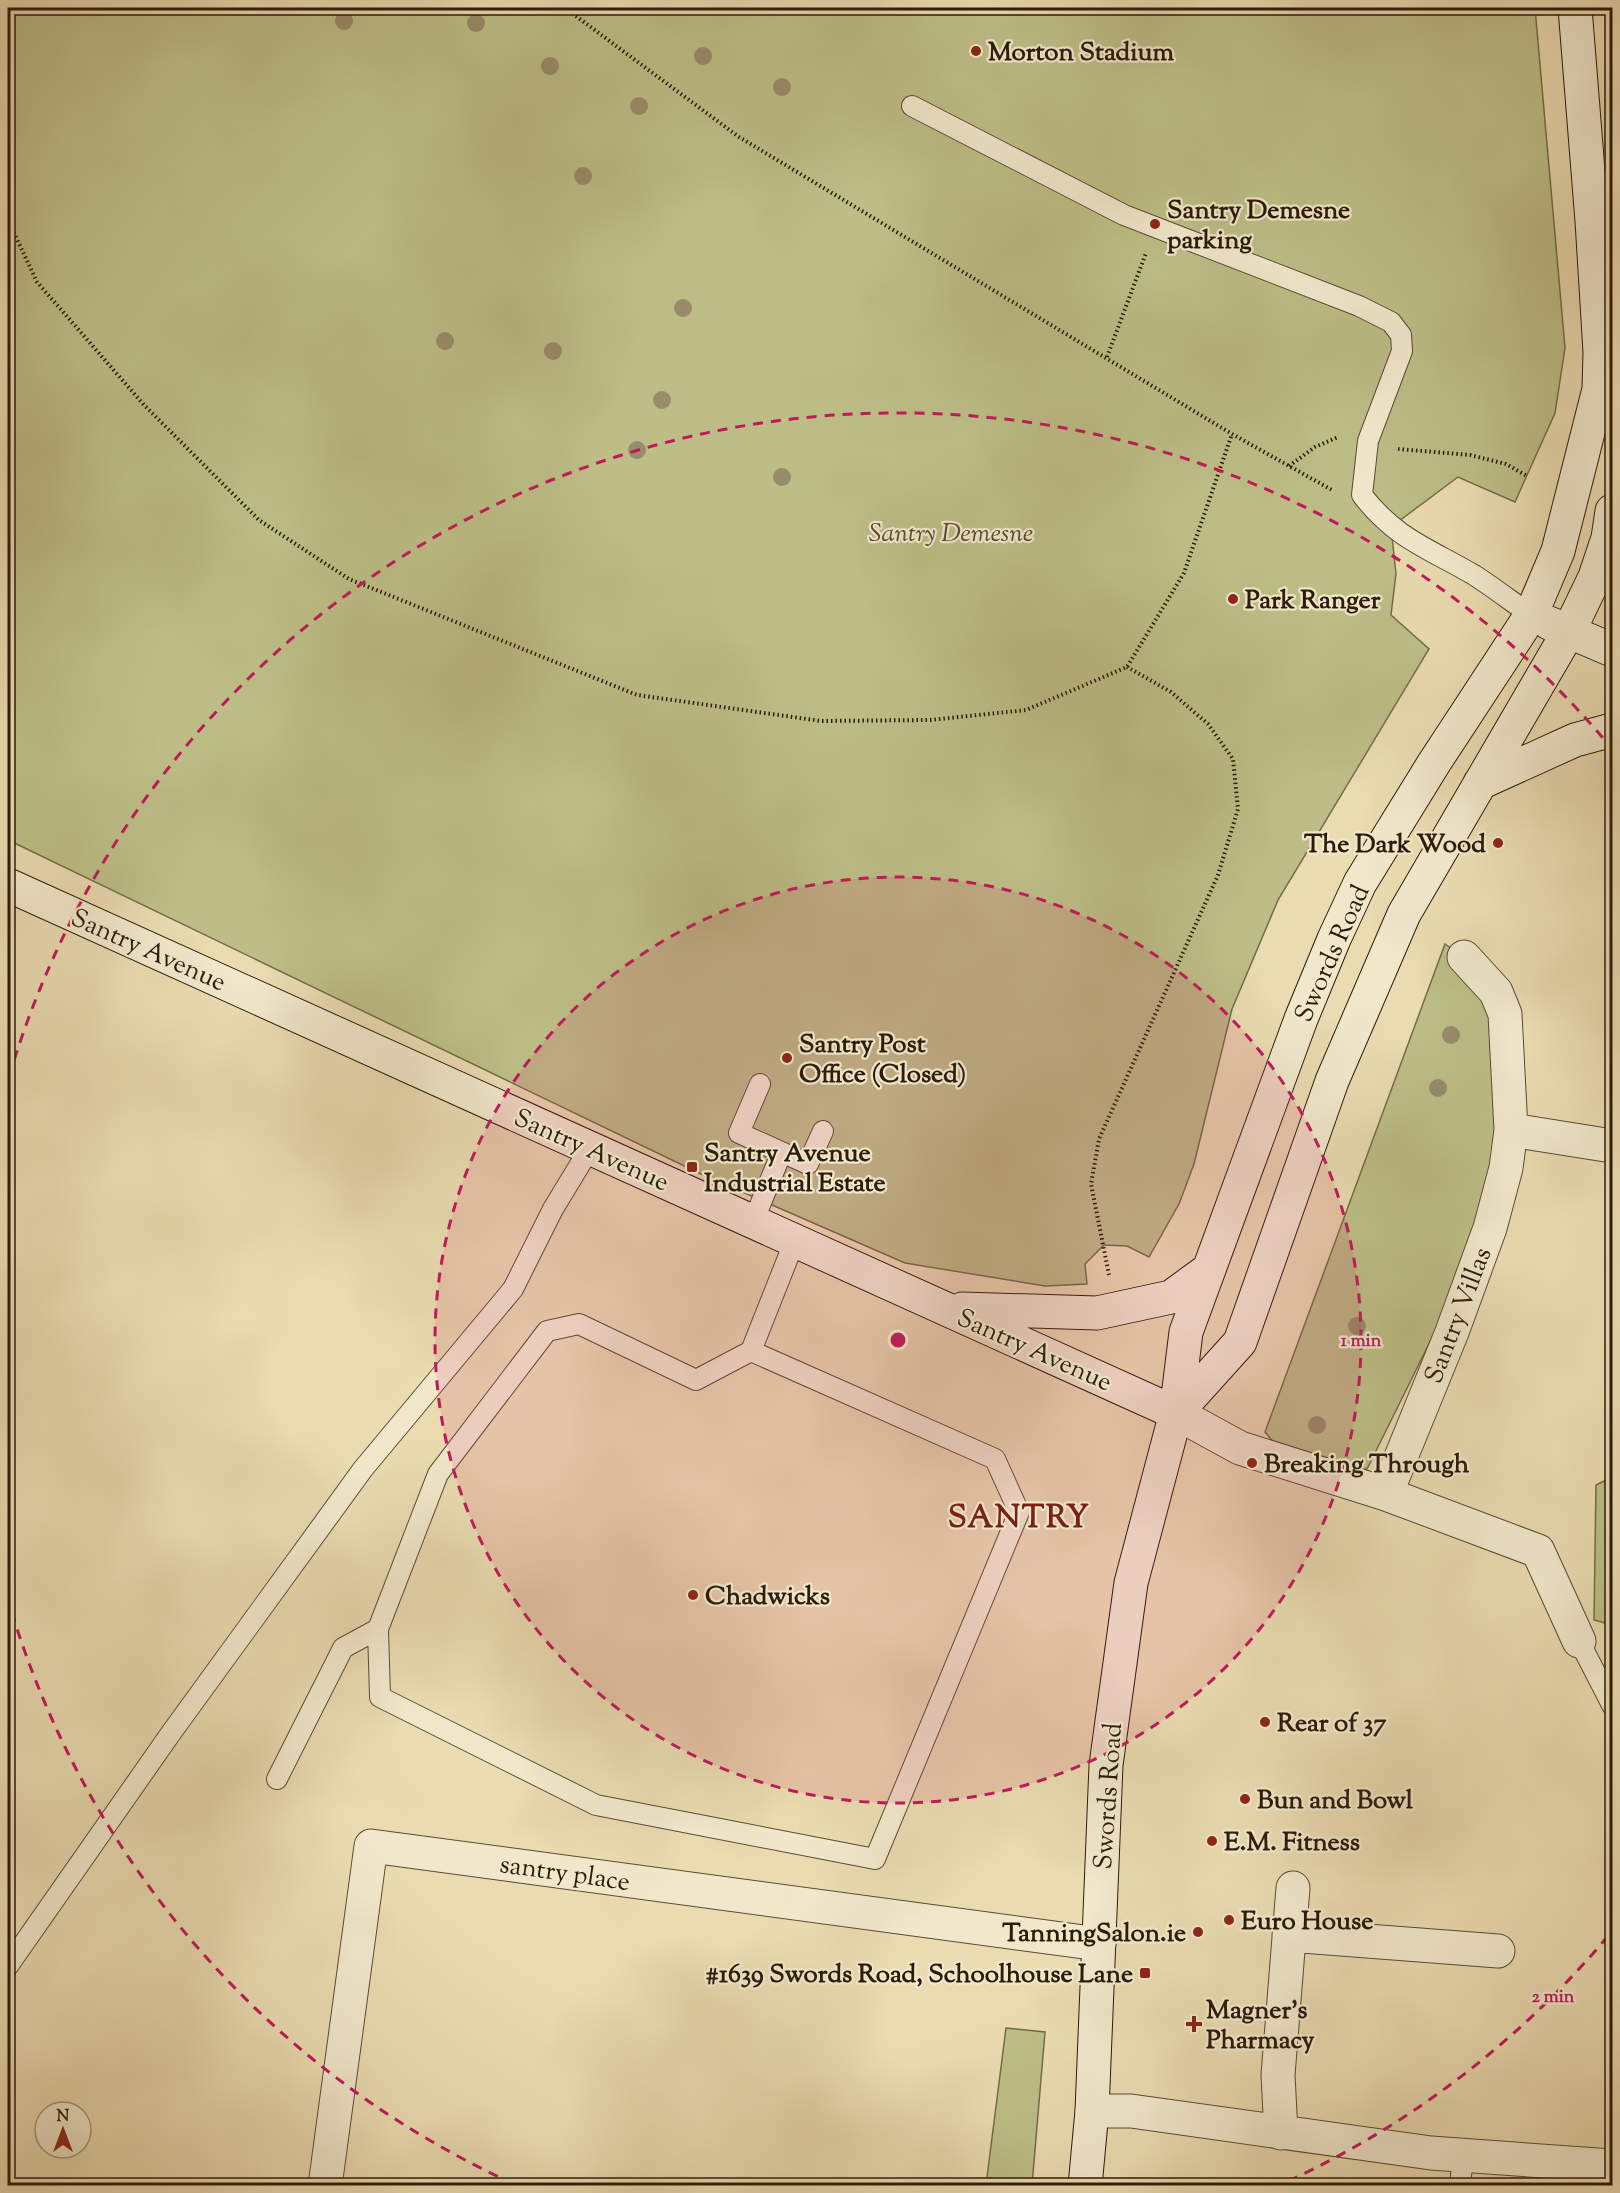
<svg xmlns="http://www.w3.org/2000/svg" width="1620" height="2193" font-family="'Sorts Mill Goudy',serif">
  <style>
    .green { fill: #bdbe87; stroke: #746c48; stroke-width: 1.5 }
    .lines { fill: none; stroke-linecap: round; stroke-linejoin: round }
    .service-casing { stroke: #5b4b33; stroke-width: 22 }
    .minor-casing { stroke: #5b4b33; stroke-width: 35 }
    .secondary-casing { stroke: #2b1b09; stroke-width: 35 }
    .path { stroke: #2b1b09; stroke-width: 4; stroke-dasharray: 1.5 3; stroke-linecap: butt }
    .service { stroke: #f1e8cc; stroke-width: 20 }
    .minor { stroke: #f1e8cc; stroke-width: 33 }
    .secondary { stroke: #f1e8cc; stroke-width: 33 }
    .tree { fill: #998c6a }
    .ring { fill: none; stroke: #c2185b; stroke-width: 3; stroke-dasharray: 10 8 }
    .poi-dot { fill: #8f2418; stroke: #f1e8cc; stroke-width: 2 }
    .labels { text-anchor: middle; stroke-width: 4.5; stroke-linejoin: round; paint-order: stroke }
    .poi-label { font-size: 26px; font-weight: bold; fill: #2b1b09; stroke: #f1e8cc; text-anchor: start }
    .park-label { font-size: 26px; font-style: italic; fill: #574c2f; stroke: #f1e8cc }
    .street-label { font-size: 26px; fill: #2b1b09; stroke: #f1e8cc }
    .district-label { font-size: 32px; font-weight: bold; letter-spacing: 1.5px; fill: #7a1f14; stroke: #f1e8cc }
    .centre { fill: #c2185b; stroke: #f1e8cc; stroke-width: 3 }
    .ring-label { font-size: 18px; text-anchor: middle; font-weight: bold; fill: #c2185b; stroke: #f1e8cc; stroke-width: 4.5; stroke-linejoin: round; paint-order: stroke }
  </style>
  <rect width="100%" height="100%" fill="#eadbb1"/>
  <filter id="stains"><feTurbulence type="fractalNoise" baseFrequency=".00333" numOctaves="4"/><feColorMatrix values="0 0 0 0 .2 0 0 0 0 .09 0 0 0 0 .02 0 0 0 .5 -.17"/></filter>
  <radialGradient id="worn" r=".72"><stop offset=".6" stop-color="#630" stop-opacity="0"/><stop offset="1" stop-color="#630" stop-opacity=".3"/></radialGradient>
  <path class="green" d="M8 8H1535L1565 348 1555 413 1515 502 1458 477 1391 527 1396 574 1391 615 1429 649 1278 900 1232 1009 1194 1164 1179 1204 1149 1257 1127 1246 1104 1245 1085 1264 1087 1284 1045 1286 905 1263 701 1174 8 840Z
    M1445 944 1464 957 1504 1007 1493 1161 1462 1277 1367 1469 1341 1471 1288 1460 1265 1432Z
    M1612 1477V1625L1594 1620 1596 1485Z
    M1006 2028 1045 2032 1032 2185H986Z"/>
  <g class="lines">
    <defs>
      <path id="service" d="M912 106 1124 215 1359 306 1391 322 1401 335 1402 351 1368 441 1362 495C1396 539 1428 548 1474 575 1493 587 1512 602 1531 615
        M760 1084 739 1133 808 1164 823 1131
        M753 1222 781 1154
        M751 1351 995 1459 1019 1512 875 1859 596 1805 380 1697 378 1629 438 1474 547 1331 579 1324 696 1380 751 1351 795 1240
        M1579 1641 1612 1705
        M277 1779 343 1648 378 1629
        M8 1966 171 1733 363 1469 513 1289 553 1209 590 1148
        M1460 2186 1463 2156"/>
      <path id="minor" d="M1511 1130 1612 1146
        M1176 1413 1240 1448 1386 1494 1538 1551 1579 1641
        M1386 1494 1452 1332 1490 1228 1506 1168 1511 1130 1505 1014 1496 992 1464 957
        M1289 1935 1498 1951
        M1092 2111H1131L1431 2153 1612 2166
        M1281 2133 1278 2075 1293 1888
        M325 2186 371 1846 1099 1944"/>
      <path id="secondary" d="M1549 623 1612 650
        M1480 783 1575 740 1612 730
        M8 885 1176 1413
        M962 1309 1097 1313 1171 1297 1208 1270
        M1176 1413 1240 1342 1332 1081 1404 914 1569 631 1595 577 1608 538 1612 511
        M1085 2186 1092 2111 1106 1765 1131 1583 1176 1413 1186 1332 1301 1019 1334 939 1360 883 1434 763 1531 615 1558 551 1599 389 1600 352 1592 221 1575 8"/>
    </defs>
    <use href="#service" class="service-casing"/>
    <use href="#minor" class="minor-casing"/>
    <use href="#secondary" class="secondary-casing"/>
    <path class="path" d="M565 8 739 137 1232 434 1332 490
      M8 220 37 282 144 405 259 520 349 579 637 695 821 721 930 720 1026 710 1127 667 1184 573 1232 434
      M1107 357 1146 253
      M1398 449 1470 455 1506 464 1527 476
      M1289 466 1315 447 1338 437
      M1109 1275 1091 1184 1099 1139 1218 875 1238 809 1233 759 1208 724 1171 692 1127 667"/>
    <use href="#service" class="service"/>
    <use href="#minor" class="minor"/>
    <use href="#secondary" class="secondary"/>
  </g>
  <g class="tree">
    <circle cx="344" cy="21" r="9"/>
    <circle cx="476" cy="23" r="9"/>
    <circle cx="703" cy="56" r="9"/>
    <circle cx="550" cy="66" r="9"/>
    <circle cx="782" cy="87" r="9"/>
    <circle cx="639" cy="106" r="9"/>
    <circle cx="583" cy="176" r="9"/>
    <circle cx="683" cy="308" r="9"/>
    <circle cx="445" cy="341" r="9"/>
    <circle cx="553" cy="351" r="9"/>
    <circle cx="662" cy="400" r="9"/>
    <circle cx="637" cy="450" r="9"/>
    <circle cx="782" cy="477" r="9"/>
    <circle cx="1451" cy="1035" r="9"/>
    <circle cx="1438" cy="1088" r="9"/>
    <circle cx="1357" cy="1326" r="9"/>
    <circle cx="1317" cy="1425" r="9"/>
  </g>
  <circle cx="898" cy="1340" r="463" fill="#c2185b" fill-opacity=".12"/>
  <g class="ring">
    <circle cx="898" cy="1340" r="463"/>
    <path d="M1608 1936A927 927 0 0 1 1282 2184M514 2184A927 927 0 0 1 9 1603M9 1077A927 927 0 0 1 1608 744"/>
  </g>
  <g class="poi-dot">
    <circle cx="976" cy="51" r="6"/>
    <circle cx="1155" cy="224" r="6"/>
    <circle cx="1233" cy="599" r="6"/>
    <circle cx="1498" cy="843" r="6"/>
    <circle cx="787" cy="1058" r="6"/>
    <rect x="686" y="1161" width="12" height="12" rx="3"/>
    <circle cx="1252" cy="1463" r="6"/>
    <circle cx="693" cy="1595" r="6"/>
    <circle cx="1265" cy="1722" r="6"/>
    <circle cx="1245" cy="1799" r="6"/>
    <circle cx="1212" cy="1841" r="6"/>
    <circle cx="1229" cy="1920" r="6"/>
    <circle cx="1198" cy="1932" r="6"/>
    <rect x="1139" y="1967" width="12" height="12" rx="3"/>
    <path d="M1191 2015h6v6h6v6h-6v6h-6v-6h-6v-6h6z"/>
  </g>
  <g class="labels">
    <g class="poi-label">
      <text x="988" y="60">Morton Stadium</text>
      <text x="1167" y="218">Santry Demesne<tspan x="1167" dy="30">parking</tspan></text>
      <text x="1245" y="608">Park Ranger</text>
      <text x="1486" y="852" text-anchor="end">The Dark Wood</text>
      <text x="799" y="1052">Santry Post<tspan x="799" dy="30">Office (Closed)</tspan></text>
      <text x="704" y="1161">Santry Avenue<tspan x="704" dy="30">Industrial Estate</tspan></text>
      <text x="1264" y="1472">Breaking Through</text>
      <text x="705" y="1604">Chadwicks</text>
      <text x="1277" y="1731">Rear of 37</text>
      <text x="1257" y="1808">Bun and Bowl</text>
      <text x="1224" y="1850">E.M. Fitness</text>
      <text x="1241" y="1929">Euro House</text>
      <text x="1186" y="1941" text-anchor="end">TanningSalon.ie</text>
      <text x="1133" y="1982" text-anchor="end">#1639 Swords Road, Schoolhouse Lane</text>
      <text x="1206" y="2018">Magner's<tspan x="1206" dy="30">Pharmacy</tspan></text>
    </g>
    <g class="park-label">
      <text x="951" y="541">Santry Demesne</text>
    </g>
    <g class="street-label">
      <text transform="translate(149 949) rotate(24)" y="9">Santry Avenue</text>
      <text transform="translate(1331 953) rotate(-66)" y="9">Swords Road</text>
      <text transform="translate(592 1149) rotate(24)" y="9">Santry Avenue</text>
      <text transform="translate(1457 1315) rotate(-69)" y="9">Santry Villas</text>
      <text transform="translate(1035 1349) rotate(24)" y="9">Santry Avenue</text>
      <text transform="translate(1107 1796) rotate(-86)" y="9">Swords Road</text>
      <text transform="translate(565 1872) rotate(8)" y="9">santry place</text>
    </g>
    <g class="district-label">
      <text x="1019" y="1527">SANTRY</text>
    </g>
  </g>
  <circle cx="898" cy="1340" r="9" class="centre"/>
  <g class="ring-label">
    <text x="1361" y="1346">1 min</text>
    <text x="1553" y="2002">2 min</text>
  </g>
  <rect width="1620" height="2193" fill="none" stroke="#eadbb1" stroke-width="30"/>
  <rect x="9" y="9" width="1602" height="2175" fill="none" stroke="#2b1b09" stroke-width="3"/>
  <rect x="15" y="15" width="1590" height="2163" fill="none" stroke="#2b1b09" stroke-width="1.5"/>
  <g transform="translate(63 2130)"><circle r="28" fill="#f1e8cc" stroke="#a2967e" stroke-width="1.5"/>
  <path d="M0-4.5L10 22L0 15L-10 22Z" fill="#8f2418"/>
  <text y="-9" font-size="16" font-weight="bold" text-anchor="middle" fill="#2b1b09">N</text>
  </g>
  <rect width="100%" height="100%" filter="url(#stains)"/>
  <rect width="100%" height="100%" fill="url(#worn)"/>
</svg>
